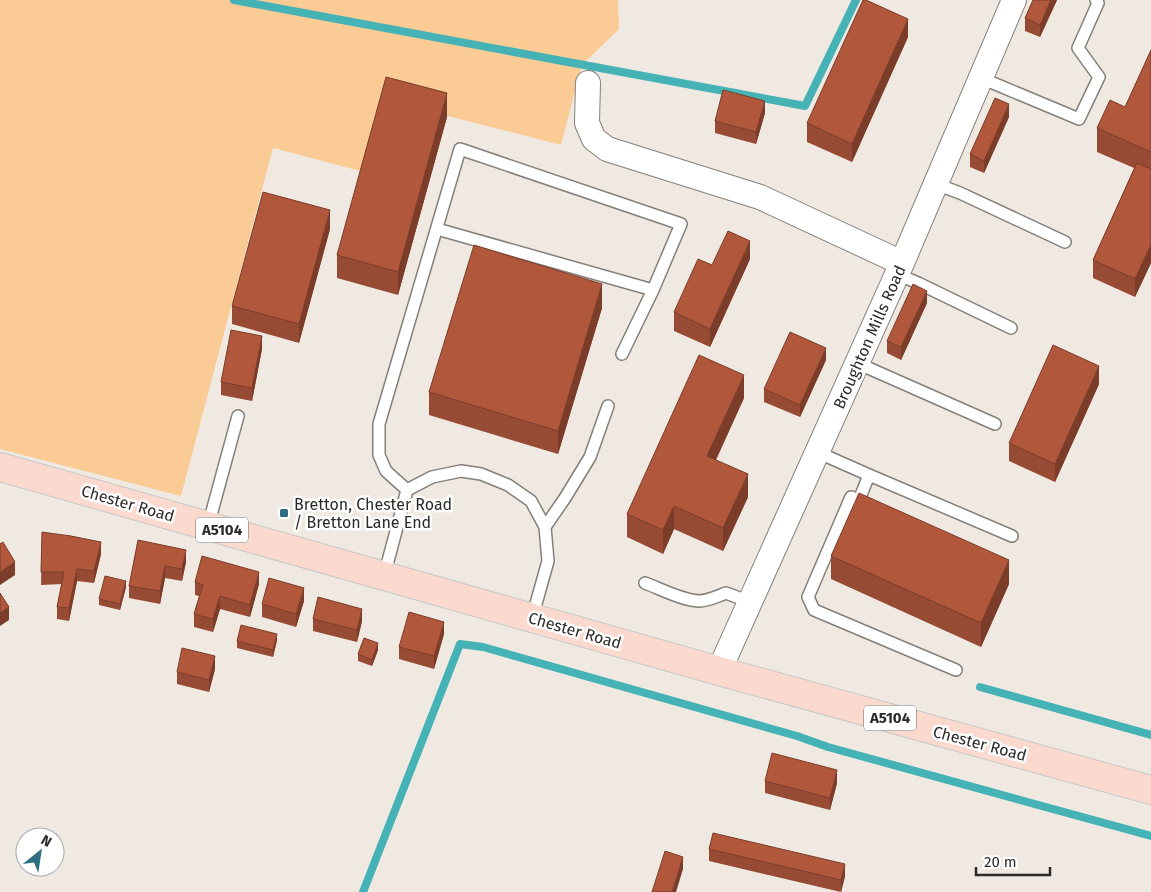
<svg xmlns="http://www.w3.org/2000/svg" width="1151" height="892" font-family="'Fira Sans',sans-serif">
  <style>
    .green { fill: #fbcb95 }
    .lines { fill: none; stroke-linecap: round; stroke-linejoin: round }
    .stream { stroke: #45b2b6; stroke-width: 8 }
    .service-casing { stroke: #847f79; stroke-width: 14 }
    .minor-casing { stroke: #847f79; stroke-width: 26 }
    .primary-casing { stroke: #c8c8c7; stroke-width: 30 }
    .service { stroke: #fff; stroke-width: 11 }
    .minor { stroke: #fff; stroke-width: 24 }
    .primary { stroke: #fbd9ce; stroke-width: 28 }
    .wall { fill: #974b34 }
    .shaded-wall { fill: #7b3d2a }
    .building { fill: #b0573c; stroke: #7b3d2a }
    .poi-dot { fill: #2e6d82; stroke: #fff; stroke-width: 2 }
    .labels { text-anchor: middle; stroke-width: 5; stroke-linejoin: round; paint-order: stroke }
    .shield { fill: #fff; stroke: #6b6a68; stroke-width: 1 }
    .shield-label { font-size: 15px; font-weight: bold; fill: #2c2a28 }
    .street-label { font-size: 16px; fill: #2c2a28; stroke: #fff }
    .poi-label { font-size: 16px; fill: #2c2a28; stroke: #fff; text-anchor: start }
  </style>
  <rect width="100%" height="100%" fill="#efe9e2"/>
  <path class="green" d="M0 0H618L619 29 582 65 561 145 386 100 368 173 273 148 181 496 0 449Z"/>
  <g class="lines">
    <path class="stream" d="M234 0 805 106 856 0
      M980 687 1151 735
      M363 892 460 644 483 647 797 736 828 747 1151 836"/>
    <defs>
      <path id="service" d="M981 78 1079 119 1099 77 1078 48 1098 3 1096 0
        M936 184 960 193 1065 242
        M897 274 918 283 1011 328
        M622 354 653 290
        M857 363 995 424
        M817 452 869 475 1012 536
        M869 475 859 500 851 497 808 597 814 610 956 670
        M407 490 432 477 461 471 481 474 508 485 531 501 545 527 548 561 532 618
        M208 526 238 416
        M545 527 565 498 590 457 608 406
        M384 576 407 490 386 471 379 455V424L460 149 681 224 653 290 437 229
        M645 583C661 589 681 600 699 601 708 601 718 596 726 593L750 602"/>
      <path id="minor" d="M588 83 587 123 594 139 607 149 760 197 902 263
        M719 671 902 263 1014 0"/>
      <path id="primary" d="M0 467 719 671 1151 790"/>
    </defs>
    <use href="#service" class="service-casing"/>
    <use href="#minor" class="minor-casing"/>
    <use href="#primary" class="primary-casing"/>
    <use href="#service" class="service"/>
    <use href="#minor" class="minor"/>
    <use href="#primary" class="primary"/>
  </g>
  <path class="wall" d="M1033 0H1057L1040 37 1025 31V18Z
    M908 37 852 162 807 142V123Z
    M1151 50V263L1135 297 1093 278V260L1134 168 1097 152V128L1125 107Z
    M765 113 756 144 715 133V121Z
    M447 117 398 295 337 278V255Z
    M1009 117 984 173 970 167V154Z
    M330 229 299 343 232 324V306Z
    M750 259 710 347 674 331V312Z
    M927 303 901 360 887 353V341Z
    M602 308 558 454 429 415V392Z
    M262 349 252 401 221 395V382Z
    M826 360 800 417 764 402V389Z
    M1099 384 1055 482 1009 461V443Z
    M744 398 716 460 748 497 723 551 674 529 663 554 627 537V514Z
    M42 532 101 554 94 583 77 581 69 621 57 619V607L62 584 41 585Z
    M138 540 186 562 182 581 165 578 160 604 129 598V586Z
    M831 556 1009 584 981 647 831 579Z
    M195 582 259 584 250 617 220 609 213 632 194 627V614L199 596 195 595Z
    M126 587 120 610 99 605V599Z
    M304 601 296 627 262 617V604Z
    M313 619 362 621 357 642 313 631Z
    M444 634 434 669 399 659V647Z
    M277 640 273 657 237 648V641Z
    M378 650 372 666 358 661V654Z
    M215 669 209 692 177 684V672Z
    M765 781 837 783 830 810 765 793Z
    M709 849 845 876 841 892 709 861Z"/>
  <path class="shaded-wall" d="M1051 0H1057L1040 37V25Z
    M908 19V37L852 162V144Z
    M447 93V117L398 295V272Z
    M765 101V113L756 144V132Z
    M1009 104V117L984 173V161Z
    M330 210V229L299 343V324Z
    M750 241V259L710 347V329Z
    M1151 245V263L1135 297V279Z
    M602 284V308L558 454V431Z
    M927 291V303L901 360V347Z
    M262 336V349L252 401V388Z
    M826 348V360L800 417V405Z
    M1099 366V384L1055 482V464Z
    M744 375V398L707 479V456Z
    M748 474V497L723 551V528Z
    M674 506V529L663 554V530Z
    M101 542V554L94 583V571Z
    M186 550V562L182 581V569Z
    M1009 560V584L981 647V623Z
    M15 562V575L0 585V572Z
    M165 566V578L160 604V591Z
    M77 569V581L69 621V608Z
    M259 572V584L250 617V605Z
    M126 581V587L120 610V604Z
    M304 588V601L296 627V614Z
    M220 596V609L213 632V619Z
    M9 607V620L0 626V613Z
    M362 609V621L357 642V630Z
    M444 622V634L434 669V656Z
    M277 634V640L273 657V650Z
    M378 643V650L372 666V660Z
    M215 656V669L209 692V680Z
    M837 770V783L830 810V798Z
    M683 857V869L676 892H672Z
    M845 864V876L841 892V880Z"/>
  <path class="building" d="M863 0H866L908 19 852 144 807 123Z
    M1033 0H1051L1040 25 1025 18Z
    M1151 50V152L1097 128 1110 100 1125 107Z
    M386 77 447 93 398 272 337 255Z
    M723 90 765 101 756 132 715 121Z
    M995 98 1009 104 984 161 970 154Z
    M1137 163 1151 169V245L1135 279 1093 260Z
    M263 192 330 210 299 324 232 306Z
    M728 231 750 241 710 329 674 312 698 259 712 265Z
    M474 245 602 284 558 431 429 392Z
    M913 284 927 291 901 347 887 341Z
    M231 330 262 336 252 388 221 382Z
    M790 332 826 348 800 405 764 389Z
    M1053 345 1099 366 1055 464 1009 443Z
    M699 355 744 375 707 456 748 474 723 528 674 506 663 530 627 514Z
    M859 493 1009 560 981 623 831 556Z
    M42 532 71 536 101 542 94 571 77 569 69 608 57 607 64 572H41Z
    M138 540 186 550 182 569 165 566 160 591 129 586Z
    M3 542 15 562 0 572V544Z
    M202 556 259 572 250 605 220 596 213 619 194 614 203 585 195 582Z
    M105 576 126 581 120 604 99 599Z
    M269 578 304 588 296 614 262 604Z
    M0 593 9 607 0 613Z
    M318 597 362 609 357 630 313 619Z
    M409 612 444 622 434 656 399 647Z
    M241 625 277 634 273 650 237 641Z
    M364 638 378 643 372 660 358 654Z
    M182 648 215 656 209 680 177 672Z
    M772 753 837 770 830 798 765 781Z
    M713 833 845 864 841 880 709 849Z
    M665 851 683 857 672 892H652Z"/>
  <rect class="poi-dot" x="279" y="508" width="10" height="10" rx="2.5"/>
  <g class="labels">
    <g class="shield">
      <rect x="196" y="517.5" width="52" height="25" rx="4"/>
      <rect x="864" y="705.5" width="52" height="25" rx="4"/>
    </g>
    <g class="shield-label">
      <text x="222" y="535">A5104</text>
      <text x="890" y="723">A5104</text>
    </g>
    <g class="street-label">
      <text transform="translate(869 337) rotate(-66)" y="6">Broughton Mills Road</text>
      <text transform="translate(128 503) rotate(16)" y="6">Chester Road</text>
      <text transform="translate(575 630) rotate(16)" y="6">Chester Road</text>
      <text transform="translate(980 743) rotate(15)" y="6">Chester Road</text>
    </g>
    <g class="poi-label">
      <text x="294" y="510">Bretton, Chester Road<tspan x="294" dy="18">/ Bretton Lane End</tspan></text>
    </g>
  </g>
  <g transform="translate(40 852) rotate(30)"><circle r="24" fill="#ffffff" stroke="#abaaa9"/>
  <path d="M0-4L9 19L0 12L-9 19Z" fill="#2e6d82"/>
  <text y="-8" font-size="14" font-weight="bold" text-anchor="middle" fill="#2c2a28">N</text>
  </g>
  <path d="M976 867v8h74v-8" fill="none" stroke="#2c2a28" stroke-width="2.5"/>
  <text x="984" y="867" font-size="15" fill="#2c2a28" stroke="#ffffff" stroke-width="4" paint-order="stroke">20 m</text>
</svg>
